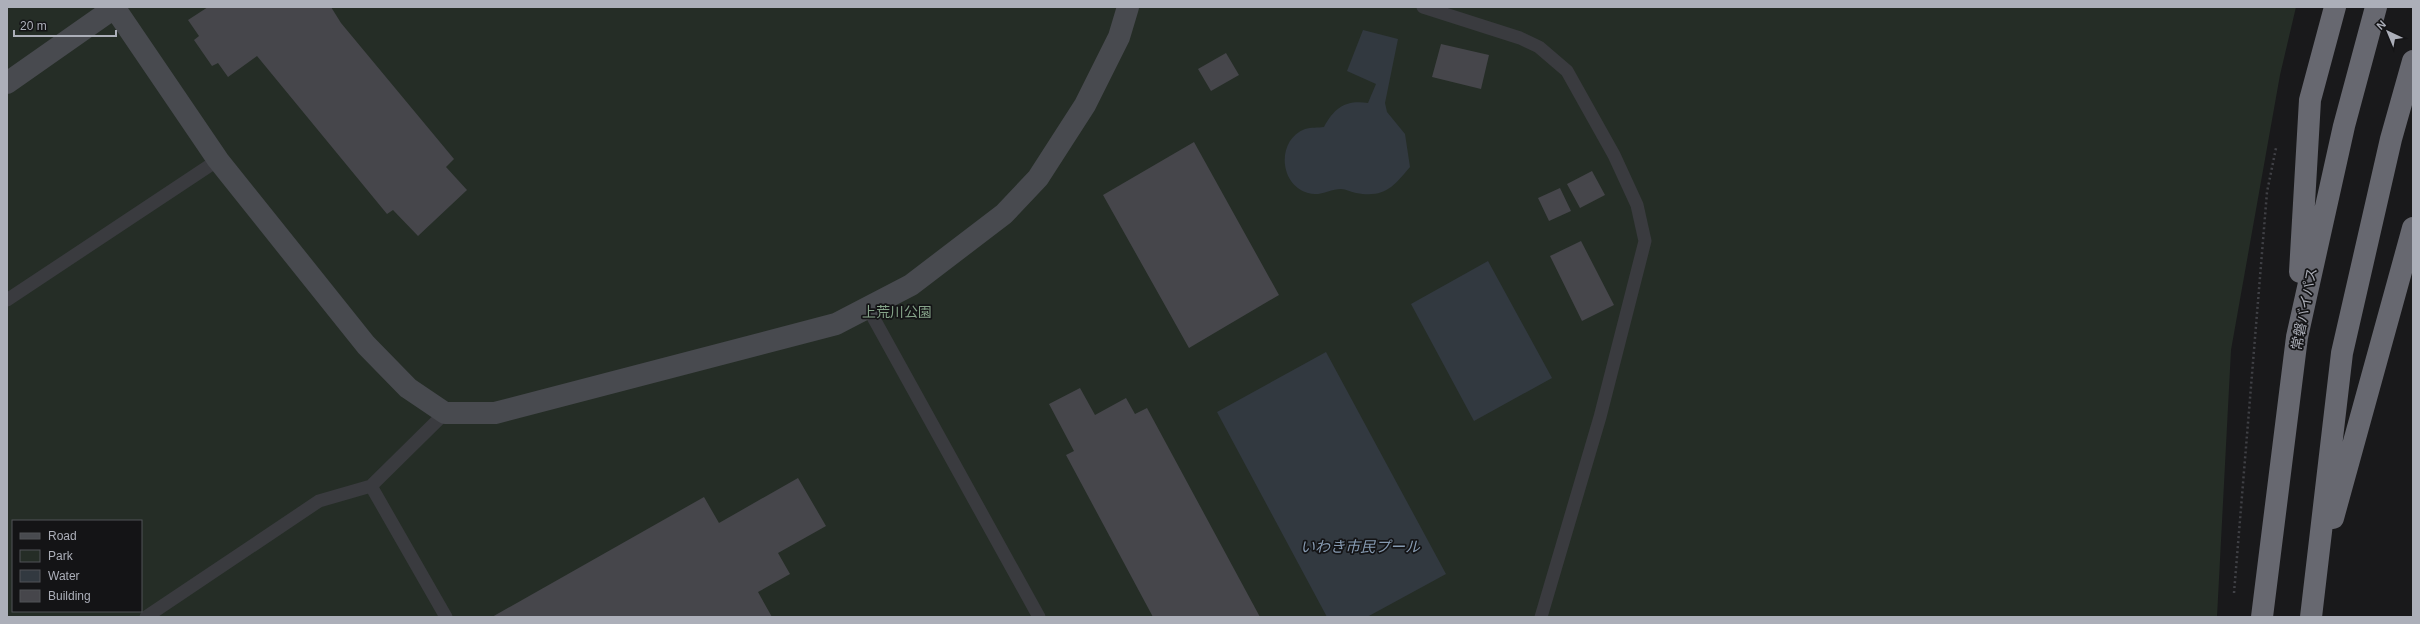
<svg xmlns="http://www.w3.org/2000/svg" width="2420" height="624" font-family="Helvetica,'Noto Sans JP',sans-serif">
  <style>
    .green { fill: #252d26; fill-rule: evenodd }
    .water { fill: #323940 }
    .building { fill: #46464b }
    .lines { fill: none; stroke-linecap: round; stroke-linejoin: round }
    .path { stroke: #404146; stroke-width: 2.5; stroke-dasharray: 2 3; stroke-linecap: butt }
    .lane { stroke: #3a3b3f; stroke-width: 13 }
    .secondary { stroke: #484a4f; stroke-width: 22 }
    .highway { stroke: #676870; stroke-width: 22 }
    .labels { text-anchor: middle; stroke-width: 3.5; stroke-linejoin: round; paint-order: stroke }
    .street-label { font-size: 14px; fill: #acafb9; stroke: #141416 }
    .park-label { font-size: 14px; fill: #85a389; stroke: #141416 }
    .water-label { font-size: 15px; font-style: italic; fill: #869ab1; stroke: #141416 }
  </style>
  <rect width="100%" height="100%" fill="#19191b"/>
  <path class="green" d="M7 7H2296L2280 75 2231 350 2217 617H7ZM13 521H141V611H13Z"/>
  <path class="water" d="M1363 30 1398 39 1385 103 1387 112 1405 134 1410 167C1393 187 1385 198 1356 193 1351 192 1346 189 1341 189 1330 189 1320 197 1308 193 1279 185 1276 140 1305 129 1311 127 1318 128 1324 127 1335 107 1346 100 1368 103L1376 84 1347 71Z
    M1488 261 1552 378 1474 421 1411 304Z
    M1326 352 1446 574 1367 617H1327L1217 412Z"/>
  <path class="building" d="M208 7H331L341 23 454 159 446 167 467 190 418 236 393 210 387 214 257 56 228 77 218 63 212 66 194 40 199 36 188 20Z
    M1441 44 1489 55 1481 89 1432 77Z
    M1226 53 1239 75 1211 91 1198 69Z
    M1194 142 1279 295 1189 348 1103 195Z
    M1592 171 1605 195 1580 208 1567 184Z
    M1560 188 1571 211 1549 221 1538 198Z
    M1581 241 1614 305 1582 321 1550 256Z
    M1080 388 1095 415 1126 398 1135 414 1147 408 1260 617H1153L1066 455 1074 451 1049 404Z
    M798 478 826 526 778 553 790 574 758 592 772 617H492L704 497 719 523Z"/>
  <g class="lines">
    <path class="path" d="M2234 593 2267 192 2276 148"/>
    <path class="lane" d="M1423 7 1520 38 1539 47 1567 71 1614 155 1637 205 1645 241 1600 417 1541 617
      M7 300 218 160
      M868 308 1039 617
      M371 486 446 617
      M146 617 319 501 371 486 445 413"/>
    <path class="secondary" d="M114 7 218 160 366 345 408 388 445 413H495L836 324 911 285 1004 214 1038 178 1085 105 1119 37 1128 7
      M7 83 114 8"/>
    <path class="highway" d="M2300 272 2310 100 2335 7
      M2333 518 2413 228
      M2262 617 2297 337 2344 126 2376 7
      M2311 617 2342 353 2391 139 2413 61"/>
  </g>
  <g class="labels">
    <g class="street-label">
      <text transform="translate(2304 309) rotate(-79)" y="5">常磐バイパス</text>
    </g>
    <g class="park-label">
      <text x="897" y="317">上荒川公園</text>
    </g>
    <g class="water-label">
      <text x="1360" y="552">いわき市民プール</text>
    </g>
  </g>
  <rect width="2420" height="624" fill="none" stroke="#acafb9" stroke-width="16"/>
  <rect x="12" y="520" width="130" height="92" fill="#141416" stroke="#515257"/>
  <rect x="20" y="533" width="20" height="6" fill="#484a4f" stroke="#515257"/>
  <text x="48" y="540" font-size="12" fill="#acafb9">Road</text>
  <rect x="20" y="550" width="20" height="12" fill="#252d26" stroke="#515257"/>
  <text x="48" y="560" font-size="12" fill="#acafb9">Park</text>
  <rect x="20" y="570" width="20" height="12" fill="#323940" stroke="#515257"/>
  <text x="48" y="580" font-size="12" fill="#acafb9">Water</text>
  <rect x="20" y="590" width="20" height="12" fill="#46464b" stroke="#515257"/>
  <text x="48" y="600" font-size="12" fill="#acafb9">Building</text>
  <g transform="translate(2388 32) rotate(316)" stroke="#141416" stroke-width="3" paint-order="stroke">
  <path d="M0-3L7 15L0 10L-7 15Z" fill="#acafb9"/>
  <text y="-6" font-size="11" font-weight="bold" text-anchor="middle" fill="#acafb9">N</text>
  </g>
  <path d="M14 30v6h102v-6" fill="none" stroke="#acafb9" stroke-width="2"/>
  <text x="20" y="30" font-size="12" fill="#acafb9" stroke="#141416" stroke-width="3" paint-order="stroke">20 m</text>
</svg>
